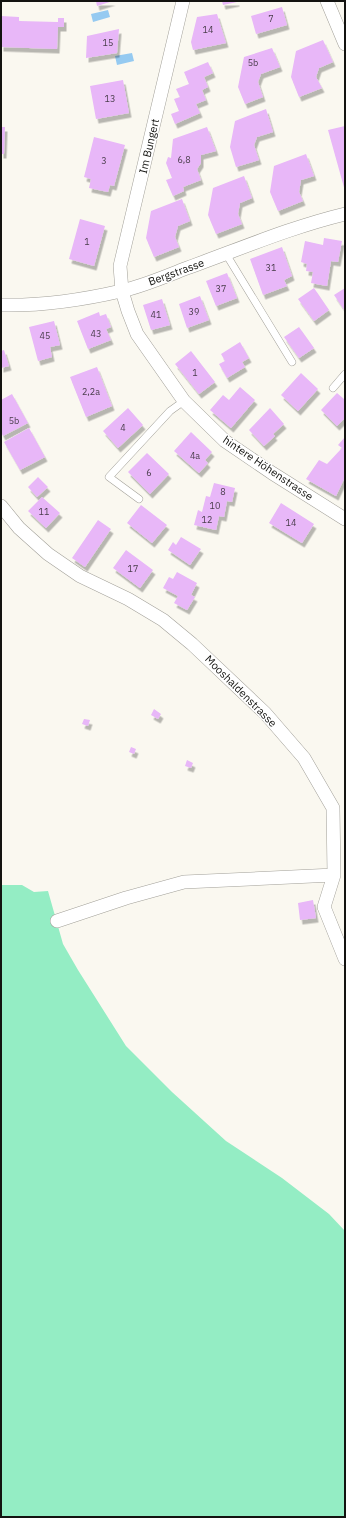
<svg xmlns="http://www.w3.org/2000/svg" width="346" height="1518" font-family="'IBM Plex Sans',sans-serif">
  <style>
    .green { fill: #94edc4 }
    .water { fill: #95caf1 }
    .building { fill: #e8b7f8; filter: url(#shadow) }
    .lines { fill: none; stroke-linecap: round; stroke-linejoin: round }
    .service-casing { stroke: #a2a099; stroke-width: 8 }
    .minor-casing { stroke: #a2a099; stroke-width: 14 }
    .service { stroke: #fff; stroke-width: 7 }
    .minor { stroke: #fff; stroke-width: 13 }
    .labels { text-anchor: middle; stroke-width: 3; stroke-linejoin: round; paint-order: stroke }
    .number-label { font-size: 9px; fill: #483c4a }
    .street-label { font-size: 11px; fill: #131310; stroke: #fff }
  </style>
  <defs>
    <filter id="shadow"><feDropShadow dx="2.5" dy="4.5" stdDeviation="0" flood-color="#0004"/></filter>
  </defs>
  <rect width="100%" height="100%" fill="#faf8f0"/>
  <path class="green" d="M1 885H22L34 892 48 891 63 944 78 970 126 1046 172 1092 226 1141 282 1178 329 1214 345 1231V1517H1Z"/>
  <path class="water" d="M108 10 110 17 93 22 91 14Z
    M132 53 134 61 117 65 115 56Z"/>
  <path class="building" d="M96 1H113L97 6Z
    M222 1H237V2L223 5Z
    M282 7 287 25 256 34 251 16Z
    M217 14 226 43 193 50 191 42 197 17Z
    M1 16 19 17V21L58 22V18H64V27H58L57 49 1 47Z
    M119 29 117 53 86 58 87 36Z
    M323 40 333 62 319 68 316 77 322 88 299 97 291 77 296 51Z
    M272 48 280 67 261 74 258 82 263 97 245 104 238 87 244 57Z
    M208 62 213 73 204 77 208 87 202 90 206 100 196 104 200 113 175 124 171 114 179 111 174 99 180 97 176 89 189 84 184 72Z
    M123 80 129 113 96 119 90 86Z
    M266 109 273 132 257 137 254 145 259 160 236 167 230 147 235 121Z
    M345 126V191L328 130Z
    M1 127H5L4 154H1Z
    M207 127 216 151 201 155V163L197 169 201 180 183 187 184 191 173 196 166 180 172 178 166 163 168 157 171 158 173 139Z
    M94 137 125 145 114 186 110 185 108 192 89 188 91 179 84 177Z
    M306 154 314 176 301 180 299 192 303 201 278 211 270 192 274 166Z
    M244 176 252 198 240 203 238 214 242 224 216 234 208 215 213 188Z
    M182 199 190 221 178 226 175 237 179 247 154 257 146 238 151 211Z
    M80 219 105 226 94 266 69 259Z
    M324 238 342 241 338 262 331 261 327 286 311 283 313 272 306 271 307 264 301 262 305 241 323 245Z
    M282 247 292 276 284 280 287 286 263 295 250 259Z
    M227 273 237 298 216 306 206 281Z
    M314 288 329 310 314 321 298 299Z
    M345 288V311L334 295Z
    M200 296 209 320 187 328 179 304Z
    M162 299 170 325 151 330 143 305Z
    M99 312 100 316 106 314 111 327 106 329 111 340 88 349 77 321Z
    M54 321 60 345 50 347 52 357 38 361 29 327Z
    M299 327 314 348 299 358 284 337Z
    M240 342 249 358 242 362 245 367 227 378 219 364 225 361 221 354Z
    M4 350 9 366 1 368V351Z
    M191 351 215 382 199 394 175 364Z
    M97 367 112 406 86 417 70 377Z
    M301 373 318 389 298 411 281 395Z
    M240 387 255 400 231 428 210 410 223 395 229 400Z
    M337 393 344 399 345 398V418L337 426 321 410Z
    M12 394 28 423 3 436 1 432V400Z
    M128 408 143 425 118 448 103 431Z
    M270 408 284 424 273 434 275 436 264 446 249 430Z
    M29 428 45 457 20 470 4 442Z
    M191 432 212 452 205 460 208 463 199 473 174 451Z
    M345 437V477L336 496 306 479 319 460 327 464 342 448 338 445Z
    M147 453 169 474 150 494 128 472Z
    M38 477 48 487 37 497 28 487Z
    M214 483 235 488 232 502 227 501 224 517 219 516 216 530 194 525 198 510 202 512 206 496 210 497Z
    M42 497 60 513 46 528 28 511Z
    M281 503 314 524 302 543 269 523Z
    M141 505 167 525 152 543 127 523Z
    M98 520 111 529 85 567 72 558Z
    M181 537 201 549 190 565 168 550 173 542 176 545Z
    M126 550 153 570 140 588 113 568Z
    M177 572 197 583 191 595 195 597 187 610 174 603 178 596 163 588 169 577 173 579Z
    M154 709 161 714 158 719 151 715Z
    M84 719 90 720 88 726 82 724Z
    M131 747 136 749 134 754 129 752Z
    M187 760 193 763 191 768 185 766Z
    M313 900 316 918 300 920 298 903Z"/>
  <g class="lines">
    <defs>
      <path id="service" d="M226 254 292 362
        M333 388 345 374
        M139 499 109 477 170 411 184 401"/>
      <path id="minor" d="M183 1 120 266 122 291 128 311 137 334 184 401 225 441 272 473 345 519
        M327 1 345 44
        M1 305C41 306 82 300 121 291 144 286 166 276 187 268 240 249 291 227 345 214
        M1 506 19 528 48 554 80 576 128 599 163 620 192 644 265 713 304 758 333 808 334 875 324 907 345 959
        M57 921 126 898 184 882 334 875"/>
    </defs>
    <use href="#service" class="service-casing"/>
    <use href="#minor" class="minor-casing"/>
    <use href="#service" class="service"/>
    <use href="#minor" class="minor"/>
  </g>
  <g class="labels">
    <g class="number-label">
      <text x="271" y="22">7</text>
      <text x="208" y="33">14</text>
      <text x="108" y="46">15</text>
      <text x="253" y="66">5b</text>
      <text x="110" y="102">13</text>
      <text x="184" y="163">6,8</text>
      <text x="104" y="164">3</text>
      <text x="87" y="245">1</text>
      <text x="271" y="271">31</text>
      <text x="221" y="292">37</text>
      <text x="194" y="315">39</text>
      <text x="156" y="318">41</text>
      <text x="96" y="337">43</text>
      <text x="45" y="339">45</text>
      <text x="195" y="376">1</text>
      <text x="91" y="395">2,2a</text>
      <text x="14" y="424">5b</text>
      <text x="123" y="431">4</text>
      <text x="195" y="459">4a</text>
      <text x="149" y="476">6</text>
      <text x="223" y="495">8</text>
      <text x="215" y="509">10</text>
      <text x="44" y="515">11</text>
      <text x="207" y="523">12</text>
      <text x="291" y="526">14</text>
      <text x="133" y="572">17</text>
    </g>
    <g class="street-label">
      <text transform="translate(149 146) rotate(-77)" y="4">Im Bungert</text>
      <text transform="translate(176 272) rotate(-20)" y="4">Bergstrasse</text>
      <text transform="translate(268 468) rotate(34)" y="4">hintere Höhenstrasse</text>
      <text transform="translate(241 691) rotate(45)" y="4">Mooshaldenstrasse</text>
    </g>
  </g>
  <rect width="346" height="1518" fill="none" stroke="#131310" stroke-width="4"/>
</svg>
